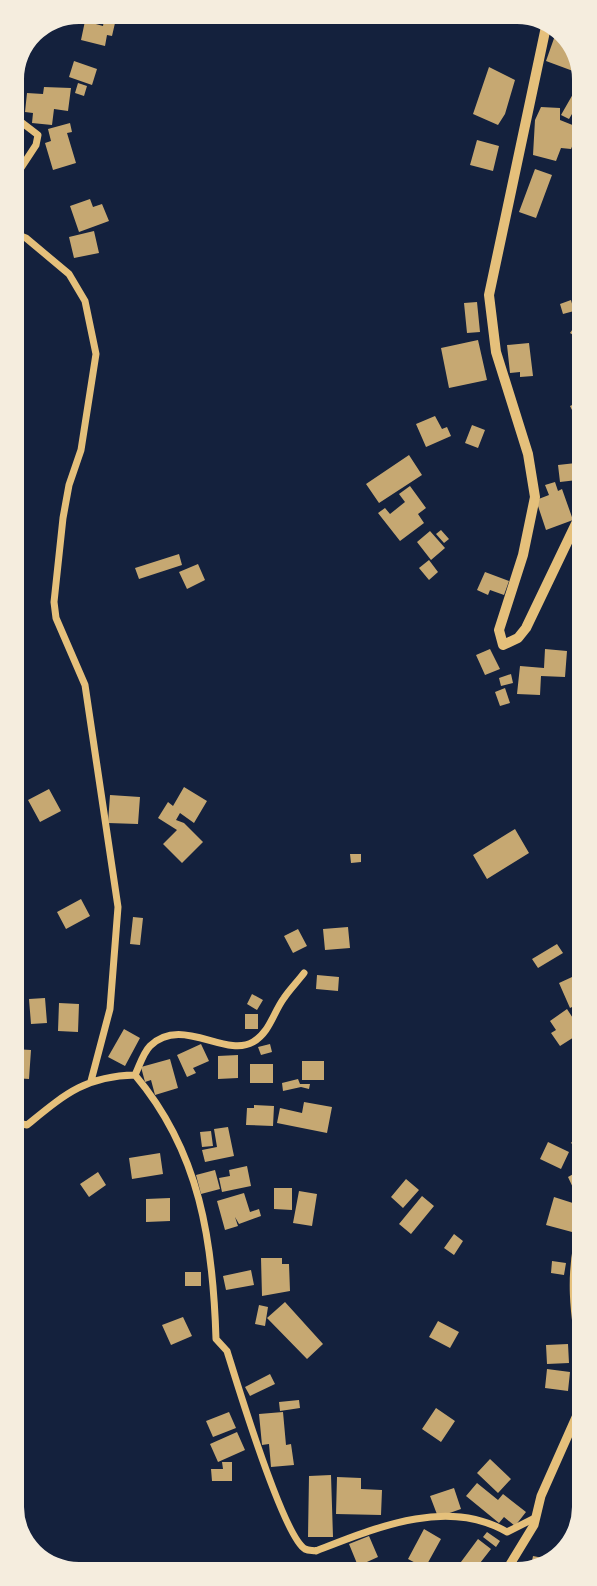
<svg xmlns="http://www.w3.org/2000/svg" width="597" height="1586" font-family="'PT Sans Narrow',sans-serif">
  <style>
    .building { fill: #c6a872 }
    .lines { fill: none; stroke-linecap: round; stroke-linejoin: round }
    .minor { stroke: #e5c07b; stroke-width: 7 }
    .tertiary { stroke: #e5c07b; stroke-width: 9 }
    .secondary { stroke: #e5c07b; stroke-width: 10 }
  </style>
  <rect width="100%" height="100%" fill="#14213d"/>
  <path class="building" d="M79 12H100V16L76 20 75 14Z
    M104 20 115 23 112 36 107 35 105 46 81 40 85 21 103 26Z
    M558 27 578 55 573 71 546 61Z
    M74 61 97 69 92 85 69 77Z
    M489 67 515 80 505 114 498 125 473 114Z
    M78 83 87 86 84 96 75 93Z
    M44 87 71 88 68 111 54 109 52 125 32 123 33 113 25 112 27 93 43 94Z
    M573 94 581 99 569 119 561 115Z
    M541 107 560 108V120L580 128 571 149 561 148 556 161 533 155 535 120Z
    M70 123 72 132 67 133 76 163 53 170 45 143 51 141 48 129Z
    M477 140 499 146 493 171 470 165Z
    M535 169 552 175 536 218 519 212Z
    M90 199 93 207 102 204 109 221 79 232 70 206Z
    M94 231 99 253 74 258 69 237Z
    M571 300 574 311 563 314 560 304Z
    M477 302 480 332 467 333 464 303Z
    M583 314V341L570 333Z
    M478 340 487 380 449 388 441 348Z
    M529 343 533 376 520 377V372L510 373 507 345Z
    M583 400V407L573 412 570 406Z
    M435 416 442 429 447 427 451 436 426 447 416 424Z
    M472 425 485 430 478 448 465 443Z
    M409 455 422 475 379 503 366 484Z
    M576 463 577 480 560 482 558 465Z
    M555 482 558 491 562 489 573 520 546 530 536 500 549 495 545 485Z
    M410 486 426 508 418 514 424 523 400 541 378 513 385 508 390 514 405 502 399 494Z
    M441 530 449 539 444 543 436 534Z
    M430 531 445 548 431 560 417 542Z
    M179 554 182 565 139 579 135 568Z
    M429 560 438 572 429 580 419 568Z
    M198 564 205 580 187 589 179 572Z
    M485 572 509 581 504 595 490 590 488 595 477 590Z
    M490 649 500 669 485 675 476 655Z
    M545 649 567 651 565 677 541 676 540 695 517 694 520 666 544 668Z
    M511 674 513 683 501 686 499 678Z
    M505 688 510 703 500 706 495 692Z
    M184 787 207 801 194 823 180 813 176 820 184 823 203 842 182 863 163 844 177 830 158 818 168 802 173 806Z
    M49 789 61 811 40 822 28 800Z
    M110 795 140 797 138 824 108 823Z
    M515 829 529 853 487 879 473 855Z
    M350 854H361V862L351 863Z
    M81 899 90 916 66 929 57 912Z
    M133 917 143 918 140 945 130 944Z
    M348 927 350 948 325 950 323 929Z
    M298 929 307 946 293 953 284 936Z
    M557 944 563 953 538 968 532 959Z
    M583 972 584 1001 570 1008 559 983Z
    M317 975 339 977 338 991 316 989Z
    M252 994 263 1000 257 1010 247 1004Z
    M45 998 47 1023 31 1024 29 999Z
    M14 1002 24 1007 19 1018 14 1016Z
    M59 1003 79 1004 78 1032 58 1031Z
    M567 1009 582 1032 560 1046 551 1033 556 1030 550 1021Z
    M245 1014H258V1029H245Z
    M124 1029 140 1038 125 1066 108 1057Z
    M201 1044 209 1061 193 1068 196 1073 187 1077 177 1055Z
    M270 1044 272 1052 261 1055 258 1047Z
    M14 1049 31 1050 29 1079 14 1078Z
    M238 1055V1078L218 1079V1056Z
    M170 1059 178 1088 155 1095 151 1080 145 1082 141 1067Z
    M302 1061H324V1080H302Z
    M250 1064H273V1083H250Z
    M298 1079 300 1084H310L309 1089 301 1087 283 1091 282 1083Z
    M304 1102 332 1107 327 1133 277 1123 280 1108 302 1113Z
    M254 1105 274 1106 273 1126 246 1125 247 1108H254Z
    M228 1127 234 1156 205 1162 202 1150 217 1147 214 1129Z
    M584 1127V1153L571 1143Z
    M211 1131 213 1146 202 1147 200 1132Z
    M548 1142 569 1152 561 1169 540 1159Z
    M160 1153 163 1174 132 1179 129 1158Z
    M247 1166 251 1186 222 1192 219 1178 230 1176 229 1170Z
    M582 1169 584 1187 575 1192 568 1177Z
    M215 1170 220 1189 201 1194 196 1175Z
    M98 1172 106 1185 89 1197 80 1184Z
    M406 1179 419 1190 403 1208 391 1197Z
    M274 1188H292V1210L274 1209Z
    M299 1191 317 1194 312 1226 293 1223Z
    M244 1193 250 1212 259 1209 261 1216 239 1224 235 1217 238 1226 225 1230 217 1201Z
    M422 1196 434 1206 411 1234 399 1224Z
    M554 1197 579 1205 572 1232 546 1225Z
    M170 1198V1221L146 1222V1199Z
    M454 1234 463 1241 454 1255 444 1248Z
    M583 1242H584V1267L578 1266Z
    M261 1258H282V1264H289L290 1291 262 1296Z
    M552 1261 566 1263 564 1275 551 1273Z
    M251 1270 254 1285 226 1290 223 1276Z
    M185 1272H201V1286H185Z
    M285 1302 323 1344 307 1359 267 1318Z
    M259 1305 268 1307 265 1326 255 1324Z
    M183 1317 192 1336 171 1345 162 1325Z
    M438 1321 459 1332 450 1348 429 1337Z
    M568 1344 569 1363 547 1364 546 1345Z
    M547 1369 570 1372 568 1391 545 1388Z
    M270 1374 275 1384 250 1396 245 1387Z
    M299 1400 300 1408 280 1411 279 1402Z
    M436 1408 455 1421 441 1442 422 1429Z
    M229 1412 236 1428 213 1437 206 1421Z
    M283 1412 286 1445 291 1444 294 1465 271 1467 269 1444 262 1445 259 1414Z
    M237 1432 245 1450 218 1462 210 1444Z
    M490 1459 511 1479 498 1493 477 1473Z
    M222 1462H232V1481H212L211 1469H223Z
    M331 1475 333 1537H308L309 1476Z
    M337 1477 361 1478V1489L382 1490 381 1515 336 1514Z
    M477 1483 498 1500 503 1494 526 1512 515 1526 504 1517 499 1523 466 1496Z
    M454 1488 461 1509 438 1517 430 1496Z
    M424 1529 441 1539 425 1568 408 1559Z
    M487 1532 500 1541 496 1547 483 1537Z
    M369 1536 378 1557 358 1566 349 1544Z
    M478 1539 491 1549 473 1572H466L458 1566Z
    M533 1556 553 1560 530 1571Z
    M288 1563V1573H274V1564Z"/>
  <g class="lines">
    <path class="minor" d="M12 115 38 135 36 145 13 180
      M13 233 26 238 69 274 85 301 96 354 81 450 69 485 63 518 54 602 56 618 85 685 118 907 110 1009 91 1081
      M135 1075C139 1067 143 1053 150 1046 181 1015 225 1058 253 1042 270 1032 273 1013 284 998 290 989 298 981 304 973
      M14 1113 18 1123 27 1125C64 1095 85 1076 135 1075 200 1152 213 1241 216 1339L227 1351C237 1383 283 1536 305 1549 309 1551 313 1550 316 1551 375 1528 447 1497 507 1532L535 1518"/>
    <path class="tertiary" d="M584 1221C568 1270 574 1318 585 1368
      M506 1571 534 1525 541 1496 581 1406 585 1386"/>
    <path class="secondary" d="M547 22 489 295 496 352 528 454 535 497 523 555 499 630 503 645 518 638 526 628 583 509"/>
  </g>
  <path d="M0 0H597V1586H0ZM79 24H517A55 55 0 0 1 572 79V1507A55 55 0 0 1 517 1562H79A55 55 0 0 1 24 1507V79A55 55 0 0 1 79 24Z" fill="#f5edde" fill-rule="evenodd"/>
</svg>
